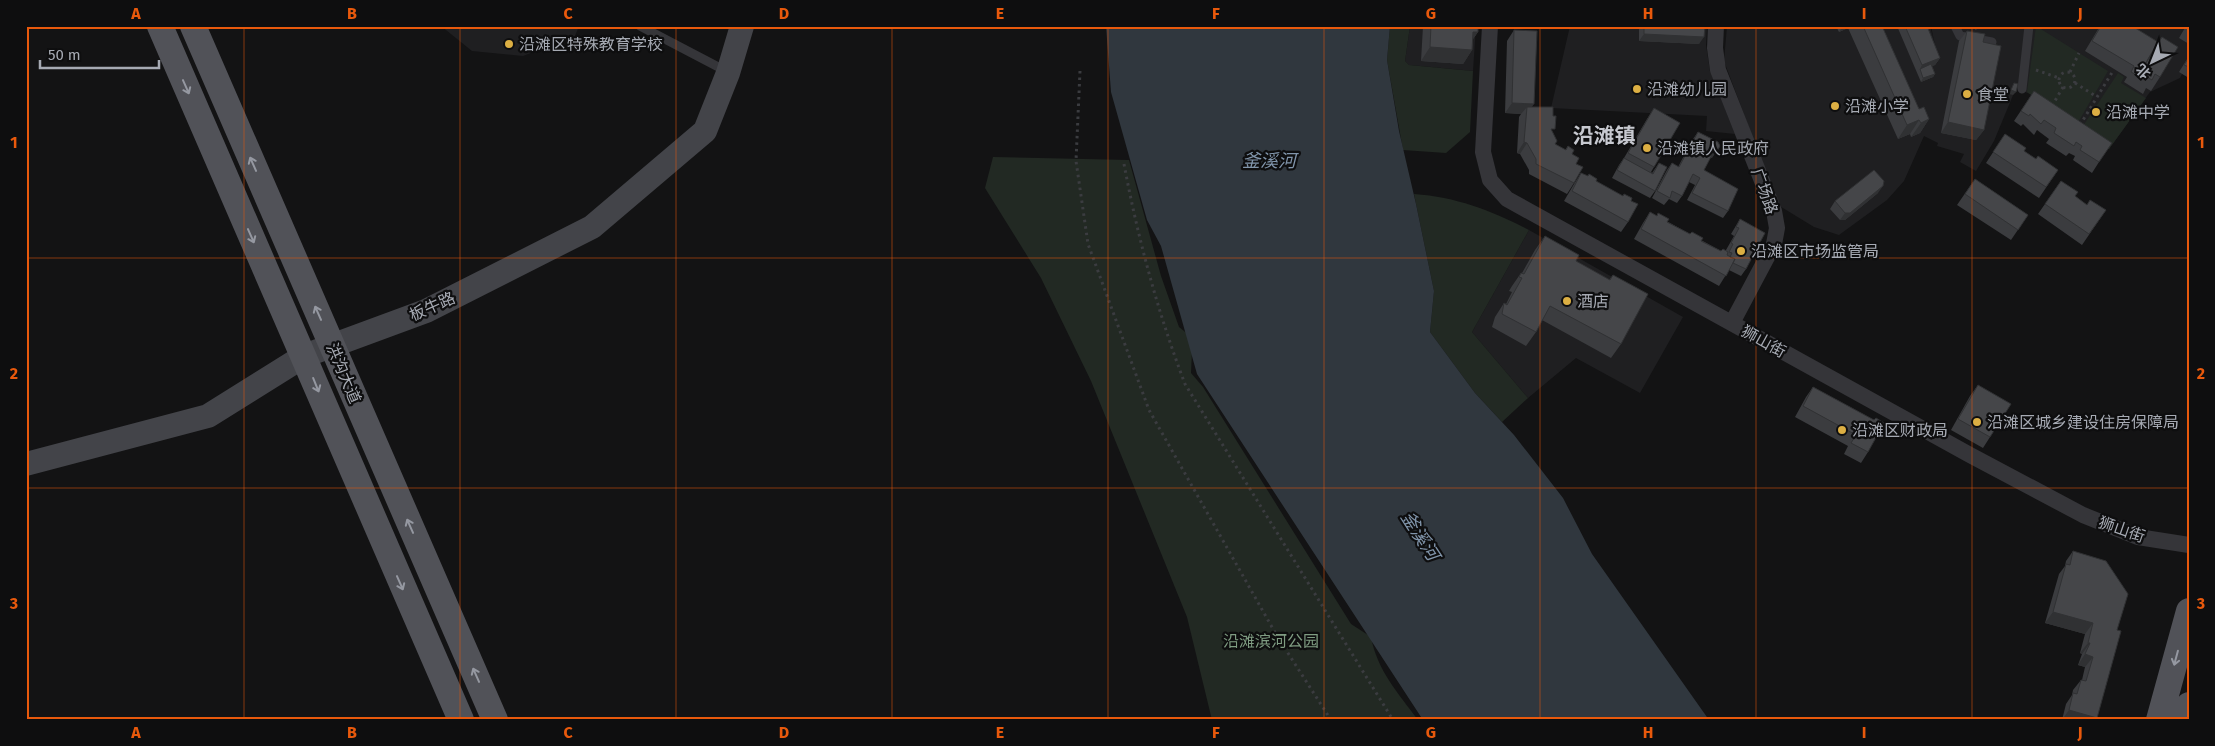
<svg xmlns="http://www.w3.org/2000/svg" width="2215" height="746" font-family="'Fira Sans','Noto Sans SC',sans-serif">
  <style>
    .built { fill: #1f1f21 }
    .green { fill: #222923 }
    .water { fill: #30373e }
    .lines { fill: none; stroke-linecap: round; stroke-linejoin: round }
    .path { stroke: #3b3c40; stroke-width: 3; stroke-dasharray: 2.5 4; stroke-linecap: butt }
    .lane { stroke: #353539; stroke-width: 9 }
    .street { stroke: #353539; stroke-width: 16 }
    .secondary { stroke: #434449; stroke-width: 24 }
    .primary { stroke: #515258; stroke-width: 26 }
    .wall { fill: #3b3c3f }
    .shaded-wall { fill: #303133 }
    .building { fill: #454649; stroke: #303133 }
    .oneway { stroke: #9598a1 }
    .grid { fill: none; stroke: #e8590c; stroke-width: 1; stroke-opacity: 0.55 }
    .poi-dot { fill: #dcaf43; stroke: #0e0e0f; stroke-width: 2 }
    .labels { text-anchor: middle; stroke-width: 4.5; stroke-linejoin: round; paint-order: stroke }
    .poi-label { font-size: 16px; fill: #a6aab3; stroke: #0e0e0f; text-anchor: start }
    .street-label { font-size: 16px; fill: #a6aab3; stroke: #0e0e0f }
    .park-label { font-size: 16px; fill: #7f9c82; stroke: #0e0e0f }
    .water-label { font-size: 18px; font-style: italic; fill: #8195ab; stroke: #0e0e0f }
    .district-label { font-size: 21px; font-weight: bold; fill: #c7c9d0; stroke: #0e0e0f }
    .neatline { fill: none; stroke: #e8590c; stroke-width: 2 }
    .grid-label { font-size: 16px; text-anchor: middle; font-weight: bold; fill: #e8590c }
  </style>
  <rect width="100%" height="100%" fill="#131314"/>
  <path class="built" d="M441 26H579L575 36 523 56 472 51Z
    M1410 26H1476L1473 71 1409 65 1405 61Z
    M1570 26H1707L1706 45 1710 71 1735 134 1706 131 1707 116 1551 108Z
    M1727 26H1930L1935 45 1931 26H2189V78L2182 74 2180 78 2150 92 2109 149 2030 94 2016 88 1994 141 1976 171 1960 162 1964 154 1937 146 1938 143 1924 136 1904 181 1887 200 1839 235 1814 227 1778 205 1724 61Z
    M1529 230 1683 317 1640 393 1576 358 1528 398 1472 332Z"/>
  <path class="green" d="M1390 26H1410L1405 61 1409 65 1473 71 1470 132 1446 153 1403 150 1387 60Z
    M2036 26 2108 71 2076 126 2027 92Z
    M2118 73 2124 77 2121 83 2146 98 2109 149 2081 129Z
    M993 157 1129 160 1161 276 1179 327 1189 335 1192 351 1191 373 1203 387 1351 624 1371 637C1377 670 1398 693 1418 720H1212L1187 617 1091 381 1041 278 985 188Z
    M1414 194C1457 197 1492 211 1529 230L1472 332 1528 398 1502 422 1475 393 1430 332 1434 291Z"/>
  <path class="water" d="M1106 26H1390L1387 60 1399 131 1416 204 1434 291 1430 332 1475 393 1514 435 1563 498 1592 554 1709 720H1423L1197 374 1161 246 1147 220 1111 92Z"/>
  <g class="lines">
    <path class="path" d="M2036 70 2059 78
      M1080 71 1076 161 1088 244 1149 410 1277 636 1331 720
      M2059 80a8 8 0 1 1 16 0a8 8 0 1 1-16 0Z
      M2070 72 2079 53
      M2075 83 2097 97
      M2052 106 2063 87
      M2080 125 2113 71
      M1124 164C1138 239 1158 313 1185 384L1393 720"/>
    <path class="lane" d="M640 26 726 71
      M1955 26 1960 36 1992 42
      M2022 89 2029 26"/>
    <path class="street" d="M1490 26 1483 152 1490 180 1507 199 1970 455 2083 515 2138 537 2189 545
      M1716 26 1715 48 1718 70 1774 211 1777 228 1774 244 1732 323"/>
    <path class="secondary" d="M26 464 208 416 304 356 426 311 592 227 705 131 728 73 742 26"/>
    <path class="primary" d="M160 26 461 720
      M193 26 495 720
      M2159 720 2189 611
      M2185 720 2189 705"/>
  </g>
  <path class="wall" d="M1423 26H1478V32L1473 39 1472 50 1463 64 1421 61Z
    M1639 26H1705L1699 44 1639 41Z
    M1836 26H1882L1919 109 1929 119 1920 133 1911 137 1910 134 1898 139 1848 28 1839 32Z
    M1897 26H1927L1940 58 1935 65 1932 66 1935 74 1933 77 1921 82Z
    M1971 26H1979L1976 30Z
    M2100 26H2132L2158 42 2162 37 2160 77 2151 91 2146 88 2143 94 2124 82 2127 77 2085 51Z
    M2186 26H2189V44L2179 38Z
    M1514 30 1532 107 1553 133 1555 144 1565 150 1568 146 1576 164 1574 183 1567 194 1529 174V170L1520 154 1517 153 1519 117 1521 114 1505 113 1507 41Z
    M1967 31 1983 42 1984 130 1976 140 1941 133 1959 41Z
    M2189 56V78L2179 72Z
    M2034 91 2099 162 2092 173 2073 160 2075 156 2069 153 2066 156 2046 143 2049 139 2037 130 2034 135 2023 124 2021 126 2014 121Z
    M1654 108V167L1651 172 1652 173 1659 163 1655 191 1650 198 1612 178 1619 165 1624 158 1647 119Z
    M1698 132 1712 158H1710L1704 170 1728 211 1723 218 1687 200 1695 185 1689 182 1682 196 1677 203 1669 199 1664 205 1652 198 1667 170 1672 163 1678 167 1693 139Z
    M2005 134 2024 151 2036 159 2058 170 2039 198 1986 163Z
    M1581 173 1631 201 1628 222 1621 232 1564 201 1574 184Z
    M1975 179 2028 215 2011 240 1957 205Z
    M2061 181 2075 196 2087 205 2106 210 2082 245 2038 214Z
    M1878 193 1845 220H1840L1830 209 1835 201Z
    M1650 212 1721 251 1726 250 1734 236 1731 234 1740 219 1746 269 1741 276 1729 270 1719 286 1634 239 1643 223Z
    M1545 236 1576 261 1609 280 1613 275 1621 344 1611 358 1542 320 1536 332 1526 346 1492 327 1495 317 1504 303 1506 304 1512 292 1509 291 1512 286 1521 273H1522L1535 250Z
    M1978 385 1990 437 1983 448 1951 430 1970 396Z
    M1813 387 1874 420 1868 452 1861 463 1844 454 1848 446 1795 417 1806 397Z
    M2073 551 2117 630 2097 718 2096 720H2062L2066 704 2072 695 2073 690 2081 680H2082L2085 667 2078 665 2082 654 2080 653 2085 634 2045 623 2059 574 2065 566 2066 561Z"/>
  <path class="shaded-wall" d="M1522 26H1564L1562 29Z
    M1843 26H1850L1848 28 1839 32Z
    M1473 32H1478L1468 46Z
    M1644 34 1704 37 1699 44 1639 41Z
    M1430 47 1472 50 1463 64 1421 61Z
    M1940 58 1935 65 1920 71V69L1922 65Z
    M1935 74 1933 77 1921 82 1923 78Z
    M2011 90 2016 92 2013 95 2009 94Z
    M1512 103 1534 104 1527 114V107L1521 114 1505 113Z
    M1929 119 1920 133 1911 137 1921 123Z
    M1919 120 1910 134 1898 139 1907 125Z
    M1948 122 1984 130 1976 140 1941 133Z
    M1524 142 1527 143 1520 154 1517 153Z
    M1714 151H1717L1712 158H1709Z
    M1883 186 1878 193 1845 220H1840L1845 213Z
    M2053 612 2093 623 2085 634 2045 623Z
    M2088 643H2090L2082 654 2080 653Z
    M2085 654 2093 657 2085 667 2078 665Z
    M2069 710 2097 718 2096 720H2062Z"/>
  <path class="building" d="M1431 26H1478V32H1473L1472 50 1430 47Z
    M1644 26H1705L1704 37 1644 34Z
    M1863 26H1882L1919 109 1924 107 1929 119 1921 123 1919 120 1907 125Z
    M1905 26H1927L1940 58 1922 65Z
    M2101 26H2132L2158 42 2138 76 2131 72 2134 66 2092 41Z
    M1514 30 1537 31 1534 104 1512 103Z
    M1967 31 1985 34 1983 42 2001 46 1984 130 1948 122Z
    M2162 37 2178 47 2160 77 2155 74 2152 80 2140 73Z
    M2189 57V67L2184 65Z
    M1931 64 1935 74 1923 78 1920 69Z
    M2014 83 2018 84 2016 92 2011 90Z
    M2034 91 2112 143 2099 162 2080 150 2082 146 2076 142 2074 146 2054 133 2056 128 2044 120 2041 124 2030 114 2029 116 2021 111Z
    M1527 107H1553V116H1556L1555 129H1551L1557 141 1555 144 1566 150 1568 146 1574 150 1572 154 1579 158 1576 164 1583 167 1574 183 1536 164V159L1527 143 1524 142Z
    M1654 108 1680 123 1654 167 1628 153Z
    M1698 132 1718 142 1720 146 1717 151H1714L1704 170 1738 189 1728 211 1692 193 1700 178 1693 174 1682 196 1672 191 1670 198 1657 191 1672 163 1679 167Z
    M2005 134 2026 148 2024 151 2036 159 2038 156 2058 170 2046 187 1993 152Z
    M1624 158 1653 174 1659 163 1667 167 1655 191 1617 170Z
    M1874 170 1884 181 1883 186 1850 213H1845L1835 201Z
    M1581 173 1588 176 1589 174 1597 179 1596 181 1623 196 1624 194 1632 198 1631 201 1638 204 1628 222 1572 191Z
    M1975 179 2028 215 2018 230 1965 194Z
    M2061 181 2078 192 2075 196 2087 205 2090 200 2106 210 2089 234 2045 204Z
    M1650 212 1657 216 1658 213 1669 219 1667 222 1690 234 1692 232 1703 238 1701 241 1721 251 1723 249 1728 252 1727 255 1735 259 1726 276 1641 229Z
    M1740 219 1765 233 1746 269 1733 263 1735 259 1730 257 1732 253 1729 252 1733 244 1731 243 1739 228 1736 227Z
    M1545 236 1579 255 1576 261 1610 280 1613 275 1648 294 1621 344 1550 306 1536 332 1502 314 1504 303 1507 305 1522 278 1519 277 1521 273 1524 274Z
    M1978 385 2011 404 1990 437 1958 419Z
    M1813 387 1874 420 1876 418 1884 423 1868 452 1851 443 1856 435 1803 406Z
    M2073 551 2106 561 2128 594 2117 630 2121 631 2097 718 2069 710 2073 693 2077 694 2081 680 2086 681 2093 657 2085 654 2090 643H2088L2093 623 2053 612 2066 564 2070 565Z"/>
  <defs><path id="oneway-shaft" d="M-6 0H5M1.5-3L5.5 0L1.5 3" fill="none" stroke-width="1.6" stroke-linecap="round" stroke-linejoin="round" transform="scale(1.25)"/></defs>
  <g class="oneway">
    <use href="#oneway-shaft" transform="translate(186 87) rotate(66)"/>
    <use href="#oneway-shaft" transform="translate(253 164) rotate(-114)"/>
    <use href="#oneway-shaft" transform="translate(251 236) rotate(66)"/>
    <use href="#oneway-shaft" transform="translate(318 313) rotate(-114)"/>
    <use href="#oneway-shaft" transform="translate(316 385) rotate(68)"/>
    <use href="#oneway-shaft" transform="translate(410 526) rotate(-114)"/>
    <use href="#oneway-shaft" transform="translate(400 583) rotate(66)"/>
    <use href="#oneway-shaft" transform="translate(2176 658) rotate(105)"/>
    <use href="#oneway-shaft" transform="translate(476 675) rotate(-114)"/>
  </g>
  <path class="grid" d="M244 26V720M460 26V720M676 26V720M892 26V720M1108 26V720M1324 26V720M1540 26V720M1756 26V720M1972 26V720M26 258H2189M26 488H2189"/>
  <g class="poi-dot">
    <circle cx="509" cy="44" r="5"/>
    <circle cx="1637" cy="89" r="5"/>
    <circle cx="1967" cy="94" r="5"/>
    <circle cx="1835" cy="106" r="5"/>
    <circle cx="2096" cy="112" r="5"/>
    <circle cx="1647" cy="148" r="5"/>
    <circle cx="1741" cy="251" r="5"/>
    <circle cx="1567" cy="301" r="5"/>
    <circle cx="1977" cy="422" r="5"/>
    <circle cx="1842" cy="430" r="5"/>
  </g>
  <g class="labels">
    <g class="poi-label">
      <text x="519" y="50">沿滩区特殊教育学校</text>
      <text x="1647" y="95">沿滩幼儿园</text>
      <text x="1977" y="100">食堂</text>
      <text x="1845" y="112">沿滩小学</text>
      <text x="2106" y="118">沿滩中学</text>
      <text x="1657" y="154">沿滩镇人民政府</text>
      <text x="1751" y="257">沿滩区市场监管局</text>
      <text x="1577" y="307">酒店</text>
      <text x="1987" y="428">沿滩区城乡建设住房保障局</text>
      <text x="1852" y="436">沿滩区财政局</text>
    </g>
    <g class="street-label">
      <text transform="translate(1765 191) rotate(70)" y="6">广场路</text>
      <text transform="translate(432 306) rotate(-24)" y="6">板牛路</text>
      <text transform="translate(1764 341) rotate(29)" y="6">狮山街</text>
      <text transform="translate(344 373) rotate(67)" y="6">洪沟大道</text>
      <text transform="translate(2122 529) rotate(19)" y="6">狮山街</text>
    </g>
    <g class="park-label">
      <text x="1271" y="647">沿滩滨河公园</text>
    </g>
    <g class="water-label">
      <text x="1269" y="167">釜溪河</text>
      <text transform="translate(1420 536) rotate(57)" y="6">釜溪河</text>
    </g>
    <g class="district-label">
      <text x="1604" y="143">沿滩镇</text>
    </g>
  </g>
  <rect width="2215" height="746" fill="none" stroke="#0e0e0f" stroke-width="55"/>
  <g transform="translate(2152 62) rotate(223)" stroke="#0e0e0f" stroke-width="4" paint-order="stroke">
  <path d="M0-4L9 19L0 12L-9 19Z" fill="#a6aab3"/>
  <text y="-8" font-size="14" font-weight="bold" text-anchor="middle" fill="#a6aab3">北</text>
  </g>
  <path d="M40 60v8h119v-8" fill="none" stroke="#a6aab3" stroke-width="2.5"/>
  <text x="48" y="60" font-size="15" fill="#a6aab3" stroke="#0e0e0f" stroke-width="4" paint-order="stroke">50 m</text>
  <rect x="28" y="28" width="2160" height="690" class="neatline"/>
  <g class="grid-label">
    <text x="136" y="19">A</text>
    <text x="352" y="19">B</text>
    <text x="568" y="19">C</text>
    <text x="784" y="19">D</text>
    <text x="1000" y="19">E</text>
    <text x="1216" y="19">F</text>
    <text x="1431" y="19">G</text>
    <text x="1648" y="19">H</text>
    <text x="1864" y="19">I</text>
    <text x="2080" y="19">J</text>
    <text x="14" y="148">1</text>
    <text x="2201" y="148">1</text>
    <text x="14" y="379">2</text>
    <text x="2201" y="379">2</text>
    <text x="14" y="609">3</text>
    <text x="2201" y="609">3</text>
    <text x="136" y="738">A</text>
    <text x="352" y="738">B</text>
    <text x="568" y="738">C</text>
    <text x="784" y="738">D</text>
    <text x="1000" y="738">E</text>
    <text x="1216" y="738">F</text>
    <text x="1431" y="738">G</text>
    <text x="1648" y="738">H</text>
    <text x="1864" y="738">I</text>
    <text x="2080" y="738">J</text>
  </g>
</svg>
